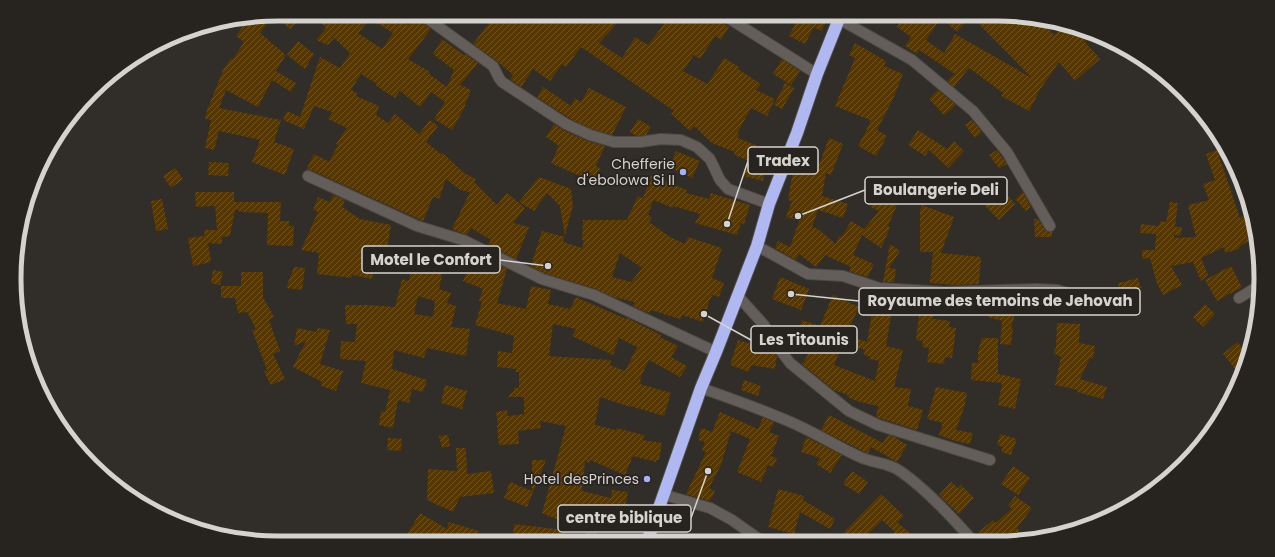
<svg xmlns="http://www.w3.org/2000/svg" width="1275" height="557" font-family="Poppins,sans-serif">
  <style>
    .building { fill: url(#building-hatch); fill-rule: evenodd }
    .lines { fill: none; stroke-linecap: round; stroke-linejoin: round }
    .minor-casing { stroke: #4e4a46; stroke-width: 12 }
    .highway-casing { stroke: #4e4a46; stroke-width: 14 }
    .minor { stroke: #635e59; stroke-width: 10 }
    .highway { stroke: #afb8f0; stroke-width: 12 }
    .poi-dot { fill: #a6b1fc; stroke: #27231f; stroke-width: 1.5 }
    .labels { text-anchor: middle; stroke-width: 3.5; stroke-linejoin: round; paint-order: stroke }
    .poi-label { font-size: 14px; fill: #d5d3cf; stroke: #27231f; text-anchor: end }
    .rim { fill: none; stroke: #d5d3cf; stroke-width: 5 }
    .leader { fill: none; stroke: #d5d3cf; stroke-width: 1.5 }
    .callout-dot { fill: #d5d3cf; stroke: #27231f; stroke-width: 1.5 }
    .callout { fill: #27231f; stroke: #d5d3cf; stroke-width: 1.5 }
    .callout-label { font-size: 15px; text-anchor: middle; font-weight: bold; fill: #d5d3cf }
  </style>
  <defs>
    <pattern id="building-hatch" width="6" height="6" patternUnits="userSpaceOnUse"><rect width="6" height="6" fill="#573700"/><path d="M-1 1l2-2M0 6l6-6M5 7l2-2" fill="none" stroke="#6e5324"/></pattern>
  </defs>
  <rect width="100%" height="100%" fill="#312d28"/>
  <path class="building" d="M278 14H304L290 29 274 15Z
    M313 14H395L408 25 415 16 417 19 431 29 408 59 430 72 429 74 447 87 454 70 433 54 442 39 464 55 465 54 478 63 460 85 471 90 465 105H466L452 130 434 119 445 102 431 92 420 107 400 91 395 98 376 86 377 84 361 74 351 90 357 93 356 96 379 106 376 115 388 123 395 114 419 134 430 120 438 126 426 142 441 154 443 153 464 173 476 179 474 182 497 205 507 193 525 208 513 223 529 227 516 259 488 245 491 240 471 228 467 235 452 229 470 192 460 190 446 179 439 199 433 197 423 221 311 170H306L314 154 329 162 338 145 336 144 347 128 328 119 332 112 314 106 304 129 283 120 287 111 300 117 320 57 340 68 350 53 334 38 328 45 316 40 326 28ZM370 19 393 33 382 49 358 33Z
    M496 14H628L613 27H614L599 43 622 58 635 37 648 45 667 20 656 14H709L729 27 721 40 715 36 700 59 694 55 683 71 708 84 724 58 739 67 738 69 761 84 756 90 775 99 767 116 751 108 737 134 739 135 738 138 758 146 752 162 734 155 735 152 712 143 694 126 690 131 671 114 674 111 581 47 566 67 562 64 550 81 533 69 521 87 510 79 513 75 497 61 473 44Z
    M800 14H831L821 31 814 27 805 44 789 36Z
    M888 14H997L1042 22 1054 35 1065 25 1076 27 1087 41H1084L1100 59 1075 81 1059 62 1037 94H1038L1029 111 1001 96 1003 93 969 68 954 87 947 81 955 74 919 50 917 54 905 46 911 37 897 27 900 22ZM971 16 1030 76V77L955 34 944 53 926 40 941 18 957 32Z
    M273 15 260 33 286 55 276 71 296 83 291 92 272 80 258 107 226 90 219 108 281 120 274 142 294 149 285 175 252 162 260 140 219 131 214 150 205 148 211 120 205 119 208 106H209L223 70 231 58 233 59 244 42 236 36 245 23 247 25 252 18Z
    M298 41 314 54 305 69 287 55Z
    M855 43 886 61 884 66 903 74 893 99 877 130 887 136 876 156 858 146 870 123H869L870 120 835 106 855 58 849 55Z
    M782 59 800 71 791 85 773 74Z
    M785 83 794 88 782 109 774 105Z
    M543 87 571 106 575 98 581 102 589 88 626 107 612 135 592 129 569 118 537 97Z
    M938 90 956 105 944 115 929 99Z
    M638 119 651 127 646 135 636 136 630 132Z
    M972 120 982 132 975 138 965 125Z
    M554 124 563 130 587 141 605 146 596 166 600 168 593 182 551 163 559 146 546 137Z
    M918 130 947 149 954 141 964 151 948 168 929 150 925 156 908 145Z
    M829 138 843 144 831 175 826 173 822 196 848 204 843 218 818 210 812 227 818 229 836 244 839 236 842 237 851 221 864 229 879 211 871 207 880 189 900 198 888 226 890 228 881 248 862 235 853 255 874 264 868 277 849 271 851 267 825 255 816 267 799 254 796 260 775 248 778 241 790 247 799 221 786 217 792 201 788 200 793 171 800 157 819 165Z
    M997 150 1007 164 999 168 989 155Z
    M1217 150 1240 218 1252 210 1256 236 1239 247V249L1225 253 1224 247 1201 258 1208 275 1201 281 1193 262 1171 266 1182 285 1163 295 1157 284 1150 258 1142 259V250H1155L1156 234 1140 233 1141 224 1159 226 1160 221 1166 222 1170 202 1178 203 1175 227H1182L1181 235H1174V238L1196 237 1188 205 1209 200 1203 184 1215 180 1206 154Z
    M676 151 700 161 692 178 669 167Z
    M747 161 766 166 763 181 743 176Z
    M209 162 229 163 228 176 208 175Z
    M175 168 183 179 171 188 163 176Z
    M651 176 687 190 686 193 709 199 711 193 750 205 744 224 741 223 737 235 695 223 700 214 673 206V208L653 200 648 215 652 217 649 222 670 237 685 244 688 237 722 248 712 278 724 283 719 297 712 295 711 299H710L703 322 682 315 680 319 651 310 649 313 633 306 635 302 613 297 596 289 544 273 531 266 542 231 565 237 560 206 547 193 534 211 519 202 539 177 571 189 573 206 563 242 582 248 584 241 582 240 583 220H627L638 196 643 198ZM620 253 642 268 631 282 612 277Z
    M984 177 997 198 1003 191 1015 204 999 220 979 200 973 203 964 190Z
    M195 192H234V202H281L280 221H289V226H294L293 246 267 245 268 213 239 212V210H235L230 236 222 237V244L208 243 211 262 193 266 188 238 204 236 205 230H217L215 206 196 207Z
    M1023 192 1031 207 1026 211 1015 199Z
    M333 195 345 200 342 207 360 219 391 225 386 255 376 253 372 279 352 275V278L317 274 319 253 301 250 318 212 313 210 318 197 330 202Z
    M162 199 168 229 156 231 151 201Z
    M922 205 954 217 941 253 981 257 979 284 955 285 930 283 933 252H920V211Z
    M1034 219H1038L1046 231 1052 232V237H1035Z
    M431 244 447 248 441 271H443L439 289 451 293 447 303 456 306 451 327 470 329 466 356 427 348 424 358 394 350 392 369 427 380 423 392 412 389 409 403 398 400 393 428 379 425 381 411 385 412 390 390 361 383 366 361 340 359 341 341 355 342 357 324H346L345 305H369L395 307 402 279 409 281 411 261 426 263ZM418 296 435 301 433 317 414 314Z
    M890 244 900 251 889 268 896 269 894 282H883Z
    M470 263 492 271 495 263 507 269 497 303 526 309 531 286 551 290 548 304 570 309 576 297 626 319 627 318 661 335 660 337 678 346 671 357 687 366 680 377 649 360 640 379 641 380 640 384 671 393 664 416 630 406V407L600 397 595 425 616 430V428L644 435 643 440 662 443 659 460H656V462L633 456 625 475 590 460 589 463 585 461 582 491 611 498 612 490 628 492 624 512 603 508 595 542H584L585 541H583L586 531 542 513 566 426 540 421 541 428 518 431 519 444 499 445 497 426 498 425 496 412 507 410 508 416 524 414V397H507L514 391V388H519V372H515L516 369 497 367 498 351 512 353 514 336 475 325 482 302 479 301 483 289 463 281ZM553 324 576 329 572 336 613 355 619 338 637 347 625 371 610 365 611 360 549 356Z
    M1231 266 1242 287 1217 301 1205 280Z
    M294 267 305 268 302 290 286 288Z
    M213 270 223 272 220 285 211 283Z
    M241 272H263V297L274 317 269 320 280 351 273 354 285 379 271 385 264 372 267 370 252 330 256 329 247 312 238 313 235 298H221V286H241Z
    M780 277 809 289 801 310 772 299Z
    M1138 278 1141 288 1120 293 1118 283Z
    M833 295 859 307 846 335 867 342 872 313 891 316 886 346 903 350 894 387 911 389 908 406 923 410 917 430 876 417 878 406 860 402 847 397 848 395 834 390 802 364 816 342 797 335 802 320 820 326ZM843 343 865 350 864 355 870 357V359L879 361 875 381 834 365Z
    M905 296 934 298 933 319 950 321 949 327 956 328 952 358 945 357 944 364 927 362 929 348 922 347 923 341 916 340 919 315 904 314Z
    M1017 296H1032V308L1017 307 1011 328H1013L1011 345 1000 344 1002 321 988 317 993 297H997L1016 302Z
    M1205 304 1215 314 1203 327 1193 317Z
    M1057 323 1080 324 1079 343 1095 346 1093 359 1090 358 1080 379 1107 387 1103 399 1077 392 1078 390 1055 385 1061 357 1053 353 1056 347Z
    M297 328 317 332V328L330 330 320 364 343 371 336 391 321 386 322 382 293 367 306 341 294 346Z
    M982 338H998V374L1021 379 1015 409 998 405 1002 383 971 380 972 363H978V351Z
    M738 340 758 346 757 348 773 351 777 356 775 369 751 365 749 372 730 365Z
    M1237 342 1249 355 1248 360 1236 370 1223 354Z
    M744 380 761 386 758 396 741 390Z
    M445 385 467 391 462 409 441 403Z
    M936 387 967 393 964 408 956 430 973 433 970 444 955 441 939 435 943 423 927 419Z
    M720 412 758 429 763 417 774 422 769 432 779 436 771 456 777 458 773 467 768 465 761 482 737 472 750 439 731 431 721 465 709 488 715 491 710 501 686 494 706 452 702 451 705 442 698 440 701 428 712 432Z
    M829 415 883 443 888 435 893 436 907 445 897 462 871 447 868 453H867L821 430Z
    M1000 434 1017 439 1011 455 1001 452 1003 447 997 445Z
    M448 435 450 446 442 448 439 436Z
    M806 437 842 455 830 473 816 464 820 458 801 452Z
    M388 438 402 439 401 451 387 450Z
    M456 448H466L467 474 491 471 494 493 460 497 453 512 427 500 428 469 457 471Z
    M532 460H546L527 507 504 498 510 482 532 491Z
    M1013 466 1030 478 1018 495 1001 484Z
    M852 471 868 482 859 494 843 484Z
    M951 482 958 488 961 485 974 498 959 514 939 495Z
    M778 489 804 496 803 500 835 519 830 529 800 512 794 534 768 527Z
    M881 494 904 516 897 522 919 541H887L895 532 882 520 861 541H853L844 532Z
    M1015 496 1032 508 1017 528 1025 541H986L979 532 993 520 995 523 1012 509 1008 505Z
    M420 513 447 529 449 522 479 531 475 542H446L434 539 432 543H417L406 536Z
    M514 524 564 530 563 542H512Z"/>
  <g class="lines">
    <defs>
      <path id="minor" d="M421 14 493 66 499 78 502 82 566 124 590 135 614 142H640L661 139 681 140 697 147 710 159 720 180 728 189 769 204
        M722 14 817 74
        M839 19 912 60 973 111 1007 152 1050 226
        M308 176 417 226 463 240 542 279 594 295 716 352
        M757 246 808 274 843 276 879 288 945 292 1037 289 1057 290 1070 294
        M738 296 764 325 775 343 790 363 849 411 878 425 990 460
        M1239 298 1260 285
        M701 388C732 399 764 410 795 424 817 434 838 447 860 457 873 463 889 463 900 471 926 489 952 517 973 541
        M665 495 710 508 732 520 763 542"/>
      <path id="highway" d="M647 542 701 388 716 352 757 246 769 204 797 133 817 74 839 19 842 14"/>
    </defs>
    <use href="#minor" class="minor-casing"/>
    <use href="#highway" class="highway-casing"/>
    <use href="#minor" class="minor"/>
    <use href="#highway" class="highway"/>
  </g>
  <g class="poi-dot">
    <circle cx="683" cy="172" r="4"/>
    <circle cx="647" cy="479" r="4"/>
  </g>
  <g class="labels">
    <g class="poi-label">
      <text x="675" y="169">Chefferie<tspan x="675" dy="16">d'ebolowa Si II</tspan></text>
      <text x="639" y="484">Hotel desPrinces</text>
    </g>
  </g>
  <path d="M0 0H1275V557H0ZM278 21H997A257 257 0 0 1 1254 278V279A257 257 0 0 1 997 536H278A257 257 0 0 1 21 279V278A257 257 0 0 1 278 21Z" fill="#27231f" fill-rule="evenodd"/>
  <path class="rim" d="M278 21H997A257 257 0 0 1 1254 278V279A257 257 0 0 1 997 536H278A257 257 0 0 1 21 279V278A257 257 0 0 1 278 21Z"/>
  <path class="leader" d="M727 224L748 161M798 216L865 190M548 266L500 260M791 294L859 301M704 314L751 340M708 471L691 518"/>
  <g class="callout-dot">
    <circle cx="727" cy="224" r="4"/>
    <circle cx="798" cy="216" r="4"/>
    <circle cx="548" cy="266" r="4"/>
    <circle cx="791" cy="294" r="4"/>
    <circle cx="704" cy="314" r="4"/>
    <circle cx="708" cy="471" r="4"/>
  </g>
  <g class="callout">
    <rect x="748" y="147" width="70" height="27" rx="4"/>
    <rect x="865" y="177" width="142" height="27" rx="4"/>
    <rect x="362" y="246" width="138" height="27" rx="4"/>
    <rect x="859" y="288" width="281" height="27" rx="4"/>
    <rect x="751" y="326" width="106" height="27" rx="4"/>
    <rect x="558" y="505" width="133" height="27" rx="4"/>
  </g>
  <g class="callout-label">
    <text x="783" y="166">Tradex</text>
    <text x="936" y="195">Boulangerie Deli</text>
    <text x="431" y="265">Motel le Confort</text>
    <text x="1000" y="306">Royaume des temoins de Jehovah</text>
    <text x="804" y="345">Les Titounis</text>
    <text x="624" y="523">centre biblique</text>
  </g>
</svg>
